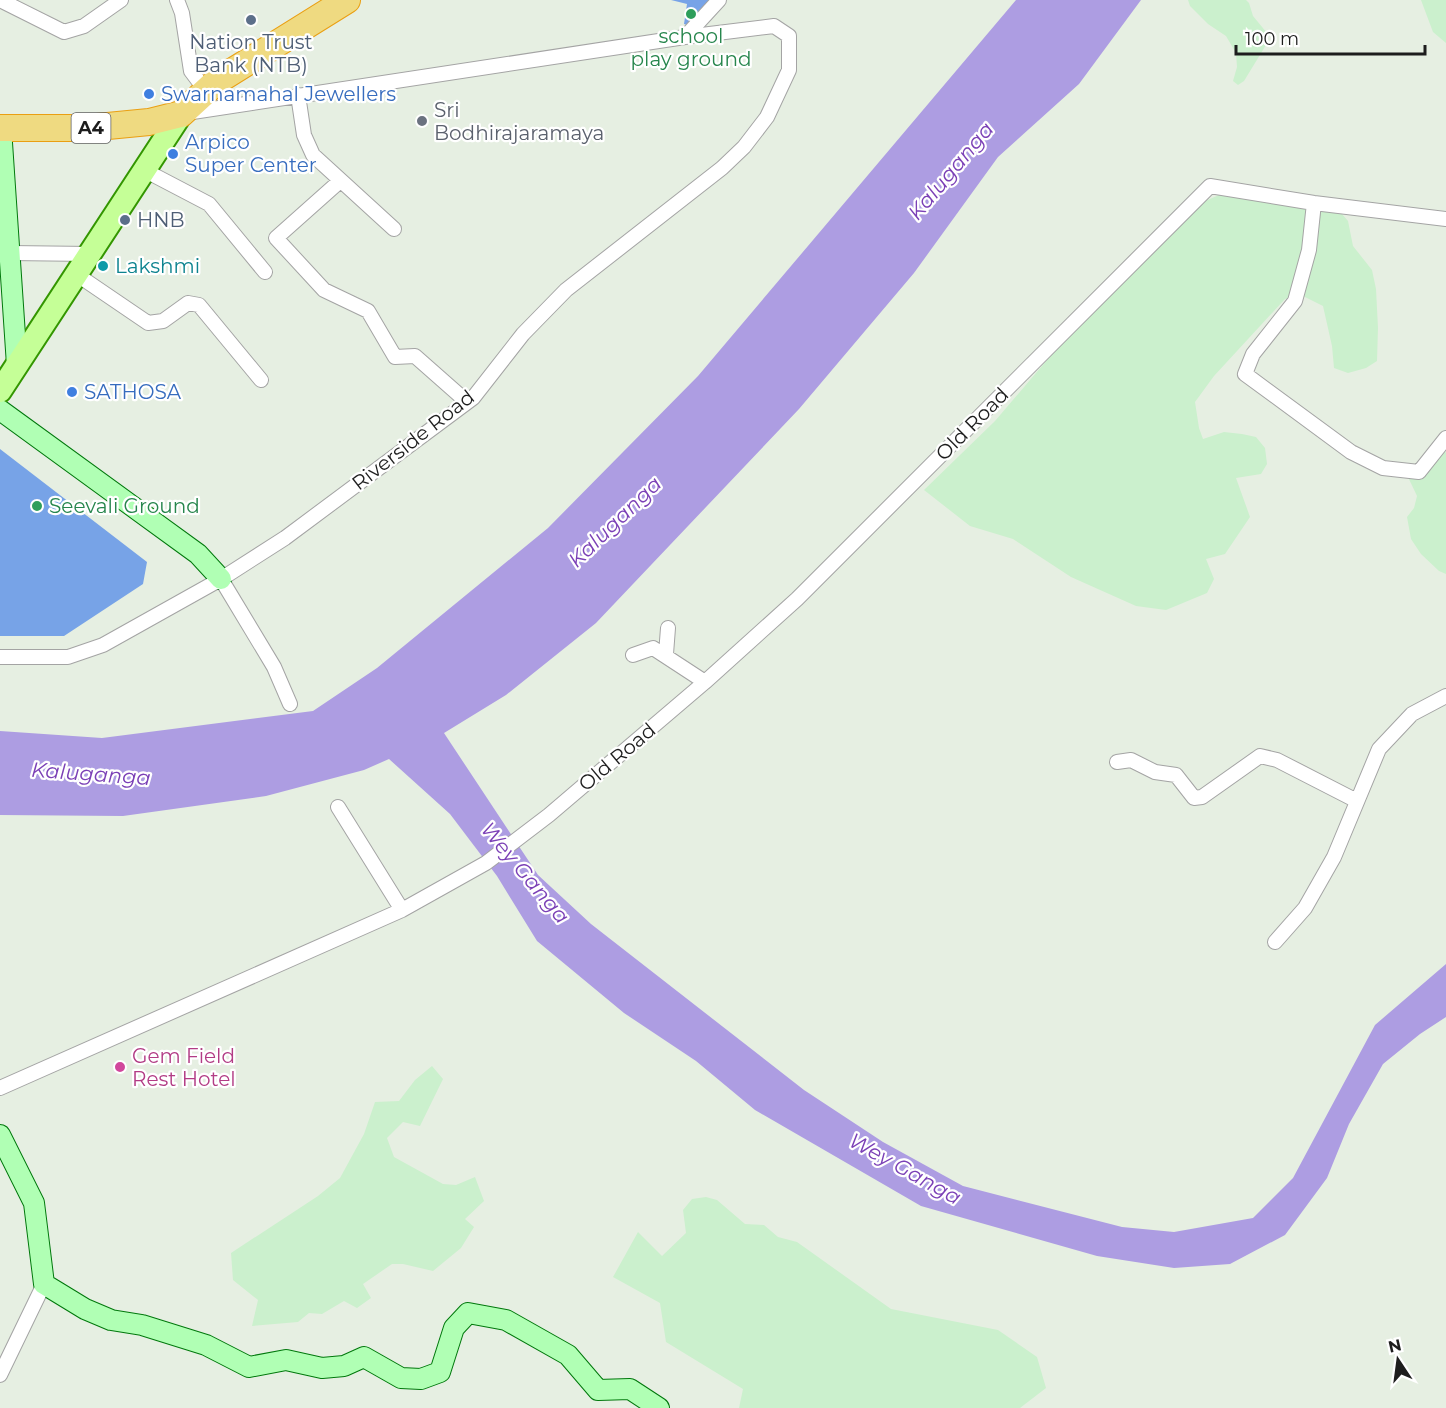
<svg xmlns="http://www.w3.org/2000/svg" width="1446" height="1408" font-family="Montserrat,sans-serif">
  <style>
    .farmland { fill: #cbf0cd }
    .pitch { fill: #77a3e7 }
    .water { fill: #ad9de2 }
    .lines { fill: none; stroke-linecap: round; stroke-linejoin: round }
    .street-casing { stroke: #a4a4a4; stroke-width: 16 }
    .secondary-casing { stroke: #00780c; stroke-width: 22 }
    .primary-casing { stroke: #339600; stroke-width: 26 }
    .highway-casing { stroke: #ea9f12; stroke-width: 28 }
    .street { stroke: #fff; stroke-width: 14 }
    .secondary { stroke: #b0ffb4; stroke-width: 20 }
    .primary { stroke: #c5ff97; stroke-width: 22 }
    .highway { stroke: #efda81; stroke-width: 26 }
    .leisure-dot { fill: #2e9e5b; stroke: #fff; stroke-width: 2 }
    .service-dot { fill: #5c6f8a; stroke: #fff; stroke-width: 2 }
    .shop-dot { fill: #3f7fe0; stroke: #fff; stroke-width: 2 }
    .worship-dot { fill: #6b7280; stroke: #fff; stroke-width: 2 }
    .culture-dot { fill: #0f9aa8; stroke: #fff; stroke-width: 2 }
    .hotel-dot { fill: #d1479c; stroke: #fff; stroke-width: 2 }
    .labels { text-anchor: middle; stroke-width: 4.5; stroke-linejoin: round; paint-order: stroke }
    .shield { fill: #fff; stroke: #616161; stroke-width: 1.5 }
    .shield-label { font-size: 18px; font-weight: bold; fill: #1d1d1d }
    .leisure-label { font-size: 20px; fill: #27864d; stroke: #fff }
    .service-label { font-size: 20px; fill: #4e5e75; stroke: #fff }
    .shop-label { font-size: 20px; fill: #366cbe; stroke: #fff; text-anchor: start }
    .worship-label { font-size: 20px; fill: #5b616d; stroke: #fff; text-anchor: start }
    .culture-label { font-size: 20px; fill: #0d838f; stroke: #fff; text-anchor: start }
    .street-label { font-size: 20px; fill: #1d1d1d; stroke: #fff }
    .hotel-label { font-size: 20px; fill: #b23c85; stroke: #fff; text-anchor: start }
    .water-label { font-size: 21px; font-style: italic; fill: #7b40b6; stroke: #fff }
  </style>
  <rect width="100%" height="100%" fill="#e6efe2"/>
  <path class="farmland" d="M1188 0H1246L1249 3 1253 16 1267 33 1266 45 1244 81 1238 85 1233 81 1237 67 1236 53 1226 36 1208 24 1190 6Z
    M1421 0H1446V43L1433 32Z
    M1219 195 1342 214 1348 221 1353 246 1372 270 1376 289 1378 328 1377 361 1366 368 1348 373 1334 368 1332 346 1323 306 1301 295 1285 299 1214 376 1195 402 1199 428 1203 439 1224 432 1242 434 1256 437 1265 448 1267 464 1261 474 1236 478 1250 517 1225 554 1206 559 1214 579 1207 593 1166 610 1136 606 1071 577 1013 539 970 526 924 490 995 421 1053 353 1137 265 1203 202Z
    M1437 441 1446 453V574L1439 571 1421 554 1411 539 1407 517 1414 508 1417 496 1408 477 1423 461 1428 448Z
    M432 1066 443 1079 420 1126 403 1122 387 1138 394 1157 443 1184 456 1185 475 1177 484 1201 465 1219 474 1227 461 1248 433 1271 403 1264H392L363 1284 371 1298 357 1308 344 1301 322 1314 309 1313 298 1322 252 1326 258 1300 233 1280 231 1253 318 1196 340 1178 364 1134 375 1102 399 1101 415 1080Z
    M706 1197 717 1200 745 1224 764 1225 778 1237 797 1242 891 1309 998 1330 1037 1357 1046 1388 1020 1408H739L743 1389 666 1342 660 1303 613 1277 638 1232 662 1256 686 1233 683 1210 692 1199Z"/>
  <path class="pitch" d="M671 0H709L687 25 684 24 687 4Z
    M0 449 147 562 143 584 64 636H0Z"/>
  <path class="water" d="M1016 0H1141L1079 84 998 157 914 273 799 409 596 623 506 695 444 733 538 875 591 924 804 1090 883 1142 963 1186 1122 1227 1174 1232 1253 1218 1293 1178 1375 1025 1446 964V1017L1420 1034 1383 1064 1349 1124 1327 1178 1285 1235 1230 1264 1174 1268 1097 1256 921 1206 755 1110 696 1061 624 1013 537 941 497 876 450 814 389 759 364 770 266 796 123 816 0 815V731L102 738 313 711 377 668 548 528 698 376Z"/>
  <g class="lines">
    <defs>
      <path id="street" d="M0 0 64 32 84 26 121 0
        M177 0 182 13 191 71 206 91
        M685 37 719 0
        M298 95 304 135 313 155 394 229
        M144 170 209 204 265 272
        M340 181 276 238 324 290 368 311 395 357 415 356 466 401
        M1314 203 1309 250 1295 301 1253 354 1245 374 1351 452 1383 468 1419 472 1446 438
        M10 253 90 254
        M76 274 148 323 163 321 188 303 199 305 261 380
        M221 579 274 667 290 704
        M666 654 668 628
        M633 655 653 648 705 682
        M0 657H68L103 645 221 579 285 538 473 398 523 334 566 290 722 168 744 147 767 117 789 70V36L774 26 685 37 186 113
        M1117 762 1131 760 1155 772 1176 775 1194 798 1202 797 1260 756 1277 760 1357 801
        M338 807 402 910
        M1275 942 1305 908 1334 857 1379 749 1412 714 1446 696
        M0 1088 402 910 486 863 549 815 705 682 797 599 1210 186 1314 203 1446 219
        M0 1375 44 1284"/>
      <path id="secondary" d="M1 128 17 365
        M0 410 198 554 221 579
        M0 1135 34 1203 44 1284 85 1309 111 1320 142 1325 206 1345 249 1367 286 1360 322 1368 344 1366 364 1357 401 1378 421 1379 440 1372 454 1328 468 1313 506 1320 568 1355 598 1390 630 1389 659 1408"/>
      <path id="primary" d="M0 391 181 114"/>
      <path id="highway" d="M0 128H87L149 122 181 114 217 81 347 0"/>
    </defs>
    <use href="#street" class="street-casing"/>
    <use href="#secondary" class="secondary-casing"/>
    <use href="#primary" class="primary-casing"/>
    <use href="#highway" class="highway-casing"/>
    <use href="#street" class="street"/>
    <use href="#secondary" class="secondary"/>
    <use href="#primary" class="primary"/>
    <use href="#highway" class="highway"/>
  </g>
  <g class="leisure-dot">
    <circle cx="691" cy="14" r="6"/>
    <circle cx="37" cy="506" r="6"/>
  </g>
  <g class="service-dot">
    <circle cx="251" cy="20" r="6"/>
    <circle cx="125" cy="220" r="6"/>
  </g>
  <g class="shop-dot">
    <circle cx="149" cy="94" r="6"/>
    <circle cx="173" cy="154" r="6"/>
    <circle cx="72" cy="392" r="6"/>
  </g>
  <circle class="worship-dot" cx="422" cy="121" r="6"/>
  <circle class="culture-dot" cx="103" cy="266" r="6"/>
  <circle class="hotel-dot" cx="120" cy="1067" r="6"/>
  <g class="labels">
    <rect class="shield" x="71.5" y="113" width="39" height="30" rx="4.5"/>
    <g class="shield-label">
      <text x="91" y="134">A4</text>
    </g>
    <g class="leisure-label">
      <text x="691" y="43">school<tspan x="691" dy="23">play ground</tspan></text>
      <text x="49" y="513" text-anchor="start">Seevali Ground</text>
    </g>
    <g class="service-label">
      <text x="251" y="49">Nation Trust<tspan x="251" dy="23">Bank (NTB)</tspan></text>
      <text x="137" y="227" text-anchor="start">HNB</text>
    </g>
    <g class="shop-label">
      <text x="161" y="101">Swarnamahal Jewellers</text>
      <text x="185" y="149">Arpico<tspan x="185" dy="23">Super Center</tspan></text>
      <text x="84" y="399">SATHOSA</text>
    </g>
    <g class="worship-label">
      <text x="434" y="117">Sri<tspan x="434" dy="23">Bodhirajaramaya</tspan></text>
    </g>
    <g class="culture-label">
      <text x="115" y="273">Lakshmi</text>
    </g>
    <g class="street-label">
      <text transform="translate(972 424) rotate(-45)" y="7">Old Road</text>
      <text transform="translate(413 440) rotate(-38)" y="7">Riverside Road</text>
      <text transform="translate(617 757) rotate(-40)" y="7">Old Road</text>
    </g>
    <g class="hotel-label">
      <text x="132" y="1063">Gem Field<tspan x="132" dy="23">Rest Hotel</tspan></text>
    </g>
    <g class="water-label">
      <text transform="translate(951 171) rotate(-50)" y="7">Kaluganga</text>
      <text transform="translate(615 522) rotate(-44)" y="7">Kaluganga</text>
      <text transform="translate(91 774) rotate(4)" y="7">Kaluganga</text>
      <text transform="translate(525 873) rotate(50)" y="7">Wey Ganga</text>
      <text transform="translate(905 1169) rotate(29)" y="7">Wey Ganga</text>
    </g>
  </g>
  <g transform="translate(1398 1360) rotate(347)" stroke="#ffffff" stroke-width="4.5" paint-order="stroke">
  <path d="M0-4.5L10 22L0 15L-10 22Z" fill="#1d1d1d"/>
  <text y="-9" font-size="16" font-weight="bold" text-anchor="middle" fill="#1d1d1d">N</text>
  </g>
  <path d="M1236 45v9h189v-9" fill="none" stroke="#1d1d1d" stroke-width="3"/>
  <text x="1245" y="45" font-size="18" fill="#1d1d1d" stroke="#ffffff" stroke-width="4.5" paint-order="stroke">100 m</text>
</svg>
